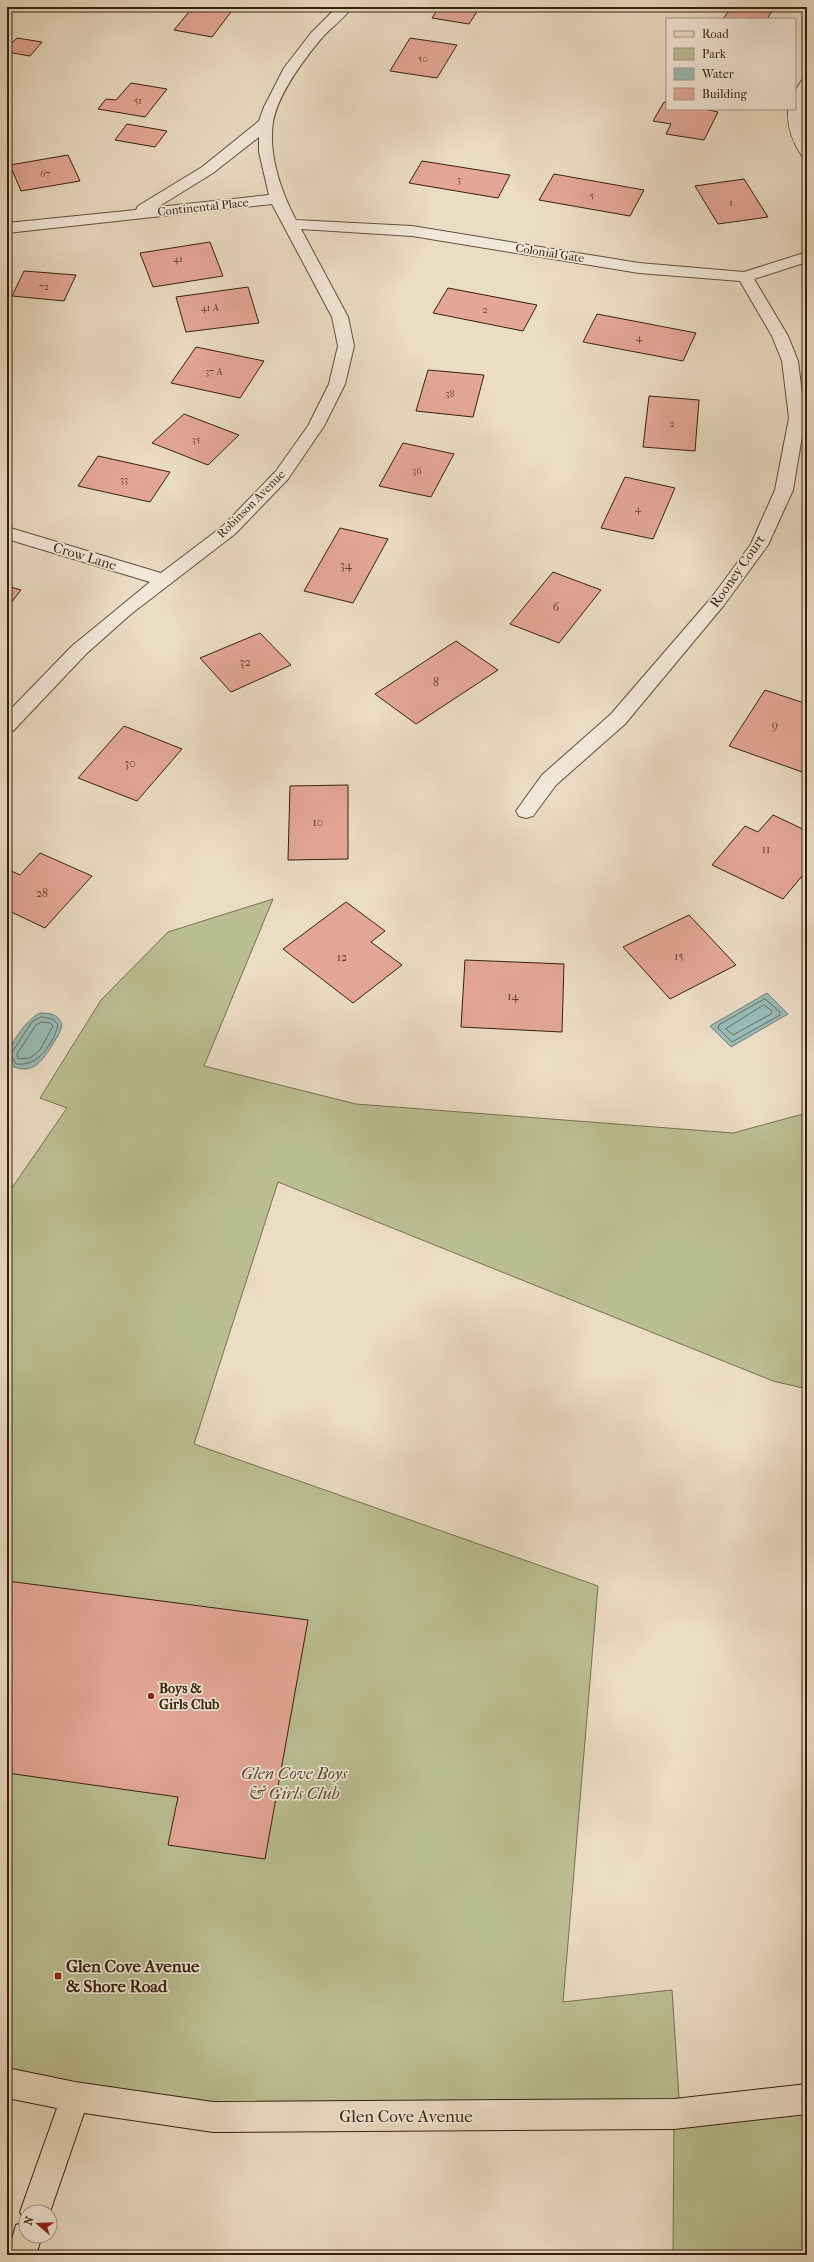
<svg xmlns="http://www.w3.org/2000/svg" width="814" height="2262" font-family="'IM FELL French Canon',serif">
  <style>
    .green { fill: #babf92; stroke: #78704e }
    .water { fill: #98bbb6; stroke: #717d72 }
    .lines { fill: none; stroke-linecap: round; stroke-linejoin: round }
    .shore { stroke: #676e60; stroke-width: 1 }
    .building { fill: #e4a797; stroke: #36200b }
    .minor-casing { stroke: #634f39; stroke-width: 2 }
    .major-casing { stroke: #36200b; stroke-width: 2 }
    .minor { fill: #f2e8d9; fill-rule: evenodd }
    .major { fill: #ebdcc4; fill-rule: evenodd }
    .poi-dot { fill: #8f2418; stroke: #f2e8d9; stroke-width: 1.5 }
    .labels { text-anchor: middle; stroke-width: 3.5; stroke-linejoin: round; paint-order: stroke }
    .far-number-label { font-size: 10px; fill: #62422e }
    .far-street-label { font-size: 12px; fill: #36200b; stroke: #f2e8d9 }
    .number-label { font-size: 12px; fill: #62422e }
    .street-label { font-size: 14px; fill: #36200b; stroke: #f2e8d9 }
    .poi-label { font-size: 14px; font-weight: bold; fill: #36200b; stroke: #f2e8d9; text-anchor: start }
    .near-park-label { font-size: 17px; font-style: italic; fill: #57482d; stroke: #f2e8d9 }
    .near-poi-label { font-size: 17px; font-weight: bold; fill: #36200b; stroke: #f2e8d9; text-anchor: start }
    .near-street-label { font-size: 17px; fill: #36200b; stroke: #f2e8d9 }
  </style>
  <rect width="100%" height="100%" fill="#ebdcc4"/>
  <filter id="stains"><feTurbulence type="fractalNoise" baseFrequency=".005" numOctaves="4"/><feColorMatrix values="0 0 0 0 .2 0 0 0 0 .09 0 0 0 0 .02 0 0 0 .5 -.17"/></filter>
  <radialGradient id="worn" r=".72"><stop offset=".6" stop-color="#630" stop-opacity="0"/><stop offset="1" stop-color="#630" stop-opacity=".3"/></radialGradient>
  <path class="green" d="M273 899 204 1066 356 1104 733 1133 807 1113V1389L773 1381 278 1182 194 1444 598 1586 563 2002 672 1990 680 2113 807 2100V2255H673L674 2114 213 2117 7 2079V1195L67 1108 40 1098 101 1000 168 932Z"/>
  <path class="water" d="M767 993 788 1014 731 1047 710 1026Z
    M40 1013C50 1013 58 1014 62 1024 61 1033 55 1040 51 1047 42 1061 33 1074 14 1067L8 1060C6 1047 28 1018 40 1013Z"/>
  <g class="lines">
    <path class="shore" d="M765 999 780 1012V1015L732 1042 718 1028 719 1025Z
      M764 1005 772 1011 771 1014 733 1035 726 1029Z
      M41 1017 53 1019 58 1025C53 1044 38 1067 16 1064L10 1055 32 1022Z
      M42 1022 50 1023 53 1026 40 1050 30 1058 18 1059 17 1054 36 1025Z"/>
  </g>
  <path class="building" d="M61 7H91L87 12Z
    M193 7H226L234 8 212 37 174 30Z
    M439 7H480L469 24 432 18Z
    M731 7H775L767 19H723Z
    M17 38 42 42 30 56 7 52V48Z
    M410 38 457 45 437 78 390 71Z
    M131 83 167 89 145 117 98 109 106 99 116 100Z
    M664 102 667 103V109H704L718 112 704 140 666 134 671 124 653 121Z
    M127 124 167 131 155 147 115 140Z
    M68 155 80 181 21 191 10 165Z
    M422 161 510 175 498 198 409 183Z
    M554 174 644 190 630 216 539 200Z
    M744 179 768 217 718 224 695 186Z
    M210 242 223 276 153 287 140 253Z
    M24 271 76 275 64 301 12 296Z
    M248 287 259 323 186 332 176 297Z
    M448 288 537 305 523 331 433 313Z
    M597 314 696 333 683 361 583 342Z
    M196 347 264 361 240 398 171 383Z
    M428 370 484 375 473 417 416 411Z
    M649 396 699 400 695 451 643 447Z
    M184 414 239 435 208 465 152 443Z
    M403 443 454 454 431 497 379 486Z
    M98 456 170 472 150 502 78 486Z
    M625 477 675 488 653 539 601 528Z
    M340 528 388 539 353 603 304 591Z
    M553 572 601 590 559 643 510 624Z
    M7 586 21 590 7 608Z
    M260 633 291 665 231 692 200 658Z
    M456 641 498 670 416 724 375 694Z
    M765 690 807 704 805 773 729 746Z
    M124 726 182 749 137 801 78 778Z
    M348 785V859L288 860 290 786Z
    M773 815 807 831V870L783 899 712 865 745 826 758 832Z
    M40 853 92 876 45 928 7 910V869L20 875Z
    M346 902 385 931 371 942 402 965 353 1003 283 949Z
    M689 915 736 965 670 999 623 947Z
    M465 960 564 964 562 1032 461 1027Z
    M7 1581 308 1620 265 1859 168 1845 178 1797 7 1773Z"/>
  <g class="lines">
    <defs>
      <path id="minor" d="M337 7H352C343 20 330 28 320 40 302 62 278 94 273 122 268 154 281 192 296 220L412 226 639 263 744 272 807 252V262L754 279 788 336 798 361 805 418 793 490 768 545 724 605 625 724 556 785 533 816 526 818 519 816 516 811 542 775 611 714 712 597 751 544 775 490 789 418 782 361 772 336 740 281 639 273 412 236 301 229 348 317 354 346 345 384 324 426 288 479 235 534 131 614 86 654 14 730 7 732V713L72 646 150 582 7 539V527L161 573 223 526 276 471 308 426 329 384 338 346 332 317 272 204 7 233V223L136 210 138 206 202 167 259 121 264 107 284 68 311 33ZM259 137V152L269 195 158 207 213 173Z
        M807 79V95L802 118 807 140V157L802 156C792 141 787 127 788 109H795V91L802 80Z"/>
      <path id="major" d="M7 2068 75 2082 213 2102 674 2099 807 2084V2114L674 2129 213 2132 84 2113 50 2212H26V2236H42L36 2255H7L16 2225 24 2222 20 2212 57 2108 7 2098Z"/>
    </defs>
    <use href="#minor" class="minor-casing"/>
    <use href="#major" class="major-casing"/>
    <use href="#minor" class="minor"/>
    <use href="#major" class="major"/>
  </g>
  <g class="poi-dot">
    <circle cx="151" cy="1696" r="4"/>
    <rect x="54" y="1972" width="8" height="8" rx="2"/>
  </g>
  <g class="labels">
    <g class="far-number-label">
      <text x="423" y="62">50</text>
      <text x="138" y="104">51</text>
      <text x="45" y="177">67</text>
      <text x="459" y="183">3</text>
      <text x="592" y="199">5</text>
      <text x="731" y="206">1</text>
      <text x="178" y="262">41</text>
      <text x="44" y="290">72</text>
      <text x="210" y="311">41 A</text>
      <text x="485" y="313">2</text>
      <text x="639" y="341">4</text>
      <text x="214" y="375">37 A</text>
      <text x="450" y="397">38</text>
      <text x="672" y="427">2</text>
      <text x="196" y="443">35</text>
      <text x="417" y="474">36</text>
      <text x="124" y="483">33</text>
      <text x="638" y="512">4</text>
    </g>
    <g class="far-street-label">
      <text transform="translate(203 207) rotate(-6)" y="4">Continental Place</text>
      <text transform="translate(550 253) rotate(9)" y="4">Colonial Gate</text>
      <text transform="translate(251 504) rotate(-45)" y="4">Robinson Avenue</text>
    </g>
    <g class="number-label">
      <text x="346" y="569">34</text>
      <text x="556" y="611">6</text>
      <text x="245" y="666">32</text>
      <text x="436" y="686">8</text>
      <text x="775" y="729">9</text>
      <text x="130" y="767">30</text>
      <text x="318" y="826">10</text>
      <text x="766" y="853">11</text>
      <text x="42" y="897">28</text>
      <text x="679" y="960">15</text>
      <text x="342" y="961">12</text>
      <text x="513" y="1000">14</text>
    </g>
    <g class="street-label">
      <text transform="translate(85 556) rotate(17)" y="5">Crow Lane</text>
      <text transform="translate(737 571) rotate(-55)" y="5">Rooney Court</text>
    </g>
    <g class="poi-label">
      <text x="159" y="1693">Boys &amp;<tspan x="159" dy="16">Girls Club</tspan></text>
    </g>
    <g class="near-park-label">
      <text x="294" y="1779">Glen Cove Boys<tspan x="294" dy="20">&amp; Girls Club</tspan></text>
    </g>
    <g class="near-poi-label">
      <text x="66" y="1972">Glen Cove Avenue<tspan x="66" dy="20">&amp; Shore Road</tspan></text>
    </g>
    <g class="near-street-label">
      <text x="406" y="2122">Glen Cove Avenue</text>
    </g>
  </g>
  <rect width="814" height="2262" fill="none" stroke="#ebdcc4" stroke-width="24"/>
  <rect x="8" y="8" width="798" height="2246" fill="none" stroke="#36200b" stroke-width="2"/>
  <rect x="12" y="12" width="790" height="2238" fill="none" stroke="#36200b"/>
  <rect x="666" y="18" width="130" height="92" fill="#f2e8d9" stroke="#a79887"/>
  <rect x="674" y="31" width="20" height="6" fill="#ebdcc4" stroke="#a79887"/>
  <text x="702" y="38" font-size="12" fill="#36200b">Road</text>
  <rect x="674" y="48" width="20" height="12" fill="#babf92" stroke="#a79887"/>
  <text x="702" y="58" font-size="12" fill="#36200b">Park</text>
  <rect x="674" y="68" width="20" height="12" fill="#98bbb6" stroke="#a79887"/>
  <text x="702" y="78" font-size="12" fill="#36200b">Water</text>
  <rect x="674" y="88" width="20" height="12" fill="#e4a797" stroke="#a79887"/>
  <text x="702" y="98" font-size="12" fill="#36200b">Building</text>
  <g transform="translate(38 2224) rotate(289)"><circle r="19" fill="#f2e8d9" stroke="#a79887"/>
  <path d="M0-3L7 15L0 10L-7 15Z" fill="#8f2418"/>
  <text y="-6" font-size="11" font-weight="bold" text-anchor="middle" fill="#36200b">N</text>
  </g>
  <rect width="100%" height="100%" filter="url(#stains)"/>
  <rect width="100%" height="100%" fill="url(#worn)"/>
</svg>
